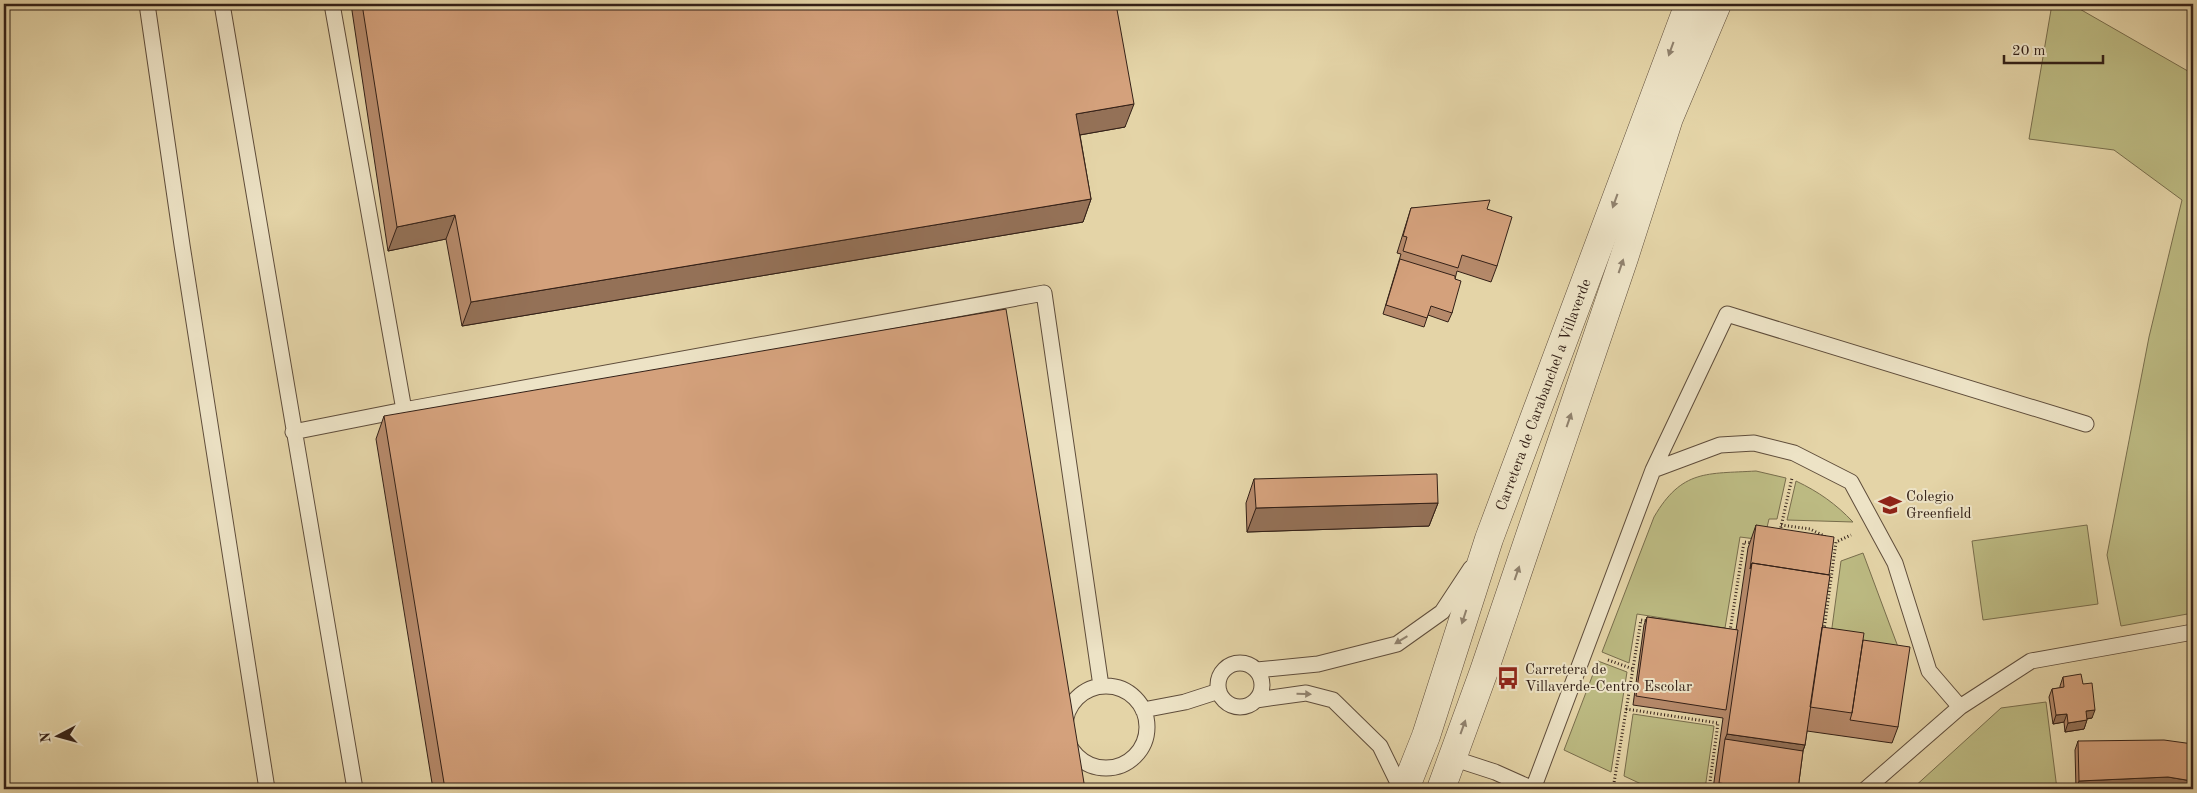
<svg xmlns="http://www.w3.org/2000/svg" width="2197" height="793" font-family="'Old Standard TT',serif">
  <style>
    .green { fill: #bcba82; stroke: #786d4c }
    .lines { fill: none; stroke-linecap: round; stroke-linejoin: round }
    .service-casing { stroke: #5f4d3b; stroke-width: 17 }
    .tertiary-casing { stroke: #5f4d3b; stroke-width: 29 }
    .path { stroke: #332017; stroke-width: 3; stroke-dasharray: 1 2.5; stroke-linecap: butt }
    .service { stroke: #ede3c6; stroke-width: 15 }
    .tertiary { stroke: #ede3c6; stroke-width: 28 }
    .wall { fill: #b68a6b; stroke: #332017 }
    .shaded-wall { fill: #947157; stroke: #332017 }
    .building { fill: #d4a17c; stroke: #332017 }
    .oneway { fill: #90826e }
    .labels { text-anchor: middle; stroke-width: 4; stroke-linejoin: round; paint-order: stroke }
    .street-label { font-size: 15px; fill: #332017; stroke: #ede3c6 }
    .poi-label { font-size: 15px; fill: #332017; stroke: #ede3c6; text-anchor: start }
  </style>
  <rect width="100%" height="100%" fill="#e4d4a7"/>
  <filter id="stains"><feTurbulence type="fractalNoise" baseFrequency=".004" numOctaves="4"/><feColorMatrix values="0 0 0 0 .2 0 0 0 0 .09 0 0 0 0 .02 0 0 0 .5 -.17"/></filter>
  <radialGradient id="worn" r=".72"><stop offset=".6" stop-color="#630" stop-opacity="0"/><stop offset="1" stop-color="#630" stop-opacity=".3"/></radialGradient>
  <path class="green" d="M2052 4H2071L2193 74V613L2121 626 2107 555 2149 337 2182 200 2114 150 2029 139Z
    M1756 471 1786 478 1777 519H1769L1764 540 1740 537 1725 628 1637 614 1629 663 1602 652 1654 517C1682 469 1707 474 1756 471Z
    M1796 481C1819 492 1836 504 1853 522L1787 520Z
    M2087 525 2098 604 1983 620 1972 541Z
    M1863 553 1904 663 1831 635 1841 561Z
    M1598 661 1627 672 1611 772 1564 750Z
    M2046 702 2057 789H1912L2001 708Z
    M1633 714 1714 726 1705 789H1652L1624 776Z"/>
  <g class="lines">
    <defs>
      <path id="service" d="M147 4 182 245 267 789
        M222 4 355 789
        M332 4 404 410 1044 293 1101 686
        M293 432 404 410
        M1653 470 1720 445 1754 443 1794 453 1851 482 1895 563 1929 671 1960 707
        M1218 685a22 22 0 1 1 44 0a22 22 0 1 1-44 0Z
        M1257 670 1318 664 1397 644 1442 612 1471 568
        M1065 727a41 41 0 1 1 82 0a41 41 0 1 1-82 0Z
        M1256 700 1306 693 1333 700 1380 746 1401 789
        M1143 710 1185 702 1219 691
        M1452 758 1495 772 1533 789
        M1533 789 1653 470 1727 314 2086 424
        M1866 789 1960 707 2031 661 2193 632"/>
      <g id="tertiary">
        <path id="s1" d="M1405 789 1426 736 1489 539 1689 4"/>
        <path d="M1441 789 1484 671 1624 258 1669 118 1717 4"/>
      </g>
    </defs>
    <use href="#service" class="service-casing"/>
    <use href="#tertiary" class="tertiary-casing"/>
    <path class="path" d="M1781 525 1810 529 1826 537
      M1780 531 1792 478
      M1824 630 1836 542 1851 535
      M1730 631 1744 542 1753 543
      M1608 660 1633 669
      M1626 709 1718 723 1709 789
      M1613 789 1641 620 1649 621"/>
    <use href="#service" class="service"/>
    <use href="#tertiary" class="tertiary"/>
  </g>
  <path class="wall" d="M351 4H1116L1125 127 1080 135 1091 199 1083 222 462 326 446 239 388 251Z
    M1411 208 1487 209 1497 266 1491 282 1457 271 1455 279 1452 313 1448 322 1428 315 1424 327 1383 314 1401 254 1397 253Z
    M384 416 1085 789H433L376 439Z
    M1254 479 1438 503 1429 526 1247 532 1246 503Z
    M1756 525 1829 575 1822 627 1863 640 1898 727 1892 743 1807 731 1805 745 1803 751 1798 789H1713L1723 718 1633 705 1644 625 1647 617 1736 630 1748 548Z
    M2063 677 2083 684 2092 718 2087 719 2084 729 2065 732 2064 722 2053 724 2049 697 2052 689 2060 688V686Z
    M2078 741 2192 781 2189 789 2165 786 2076 789 2075 750Z"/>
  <path class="shaded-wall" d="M1134 104 1125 127 1068 137 1076 114Z
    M1091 199 1083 222 462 326 471 302Z
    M455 215 446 239 388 251 397 227Z
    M1438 503 1429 526 1247 532 1256 508Z
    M2095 710 2092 718 2083 719 2086 711Z
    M2067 714 2064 722 2053 724 2056 715Z
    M2087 720 2084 729 2065 732 2068 723Z
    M1727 734 1805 745 1794 774 1725 739Z
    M2168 777 2192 781 2189 789 2165 786 2076 789 2079 781Z
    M1719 783 1764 789H1716Z"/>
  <path class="building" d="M362 4H1116L1134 104 1076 114 1091 199 471 302 455 215 397 227Z
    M1490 200 1487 209 1512 217 1497 266 1462 255 1458 268 1403 251 1407 237 1403 236 1411 208Z
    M1400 259 1455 276V279L1461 281 1452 313 1431 306 1427 318 1386 305Z
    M1006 309 1085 789H445L384 416Z
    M1437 474 1438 503 1256 508 1254 479Z
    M1756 525 1834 537 1829 575 1752 563 1750 569Z
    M1752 563 1830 575 1805 745 1727 734Z
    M1647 617 1738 630 1726 710 1636 696Z
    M1822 627 1864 633 1852 713 1810 707Z
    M1863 640 1910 647 1898 727 1850 720 1852 713Z
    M2081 674 2083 684 2092 683 2095 710 2086 711 2087 720 2068 723 2067 714 2056 715 2052 689 2064 687 2063 677Z
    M1725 739 1803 751 1798 789H1764L1719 783Z
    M2164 740 2193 744V771L2192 781 2168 777 2079 781 2078 741Z"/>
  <defs><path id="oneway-solid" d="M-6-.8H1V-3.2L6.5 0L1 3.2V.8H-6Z" transform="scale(1.25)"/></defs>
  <g class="oneway">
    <use href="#oneway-solid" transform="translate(1671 49) rotate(110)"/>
    <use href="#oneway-solid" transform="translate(1615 201) rotate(110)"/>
    <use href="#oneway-solid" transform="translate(1621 266) rotate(-71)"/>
    <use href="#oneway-solid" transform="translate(1569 420) rotate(-71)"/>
    <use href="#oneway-solid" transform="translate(1517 573) rotate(-71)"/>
    <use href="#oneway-solid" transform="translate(1464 617) rotate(108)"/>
    <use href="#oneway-solid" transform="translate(1401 640) rotate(149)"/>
    <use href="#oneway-solid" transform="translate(1304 694) rotate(2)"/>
    <use href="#oneway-solid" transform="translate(1463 727) rotate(-70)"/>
  </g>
  <defs>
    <symbol id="school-bare" viewBox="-9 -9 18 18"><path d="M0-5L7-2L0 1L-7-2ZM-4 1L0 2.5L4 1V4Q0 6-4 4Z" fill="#8f2418" stroke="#ede3c6" stroke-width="2.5" paint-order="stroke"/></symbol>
    <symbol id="bus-bare" viewBox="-9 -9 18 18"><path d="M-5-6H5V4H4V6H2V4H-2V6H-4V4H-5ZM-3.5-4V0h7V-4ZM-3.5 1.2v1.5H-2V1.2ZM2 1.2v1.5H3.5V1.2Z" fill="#8f2418" stroke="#ede3c6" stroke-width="2.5" paint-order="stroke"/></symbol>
  </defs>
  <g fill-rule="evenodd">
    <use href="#school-bare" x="1874" y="489" width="32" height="32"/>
    <use href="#bus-bare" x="1492" y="662" width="32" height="32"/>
  </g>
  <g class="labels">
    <g class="street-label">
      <text dy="5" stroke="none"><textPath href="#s1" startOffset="418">Carretera de Carabanchel a Villaverde</textPath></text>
    </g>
    <g class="poi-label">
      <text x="1906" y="501">Colegio<tspan x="1906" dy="17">Greenfield</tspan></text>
      <text x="1525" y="674">Carretera de<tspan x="1525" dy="17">Villaverde-Centro Escolar</tspan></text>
    </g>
  </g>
  <rect width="2197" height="793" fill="none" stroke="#e4d4a7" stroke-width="20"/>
  <rect x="5" y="5" width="2187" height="783" fill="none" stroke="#332017" stroke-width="2.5"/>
  <rect x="10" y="10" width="2177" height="773" fill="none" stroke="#332017"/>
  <g transform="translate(58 736) rotate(264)" stroke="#ede3c6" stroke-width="4" paint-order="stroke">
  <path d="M0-4L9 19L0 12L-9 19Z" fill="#332017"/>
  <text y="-8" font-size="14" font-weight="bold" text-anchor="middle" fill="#332017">N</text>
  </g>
  <path d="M2004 55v8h99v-8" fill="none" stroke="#332017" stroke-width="2.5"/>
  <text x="2012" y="55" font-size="15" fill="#332017" stroke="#ede3c6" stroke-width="4" paint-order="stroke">20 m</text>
  <rect width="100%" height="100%" filter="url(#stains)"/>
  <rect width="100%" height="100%" fill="url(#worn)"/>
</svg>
